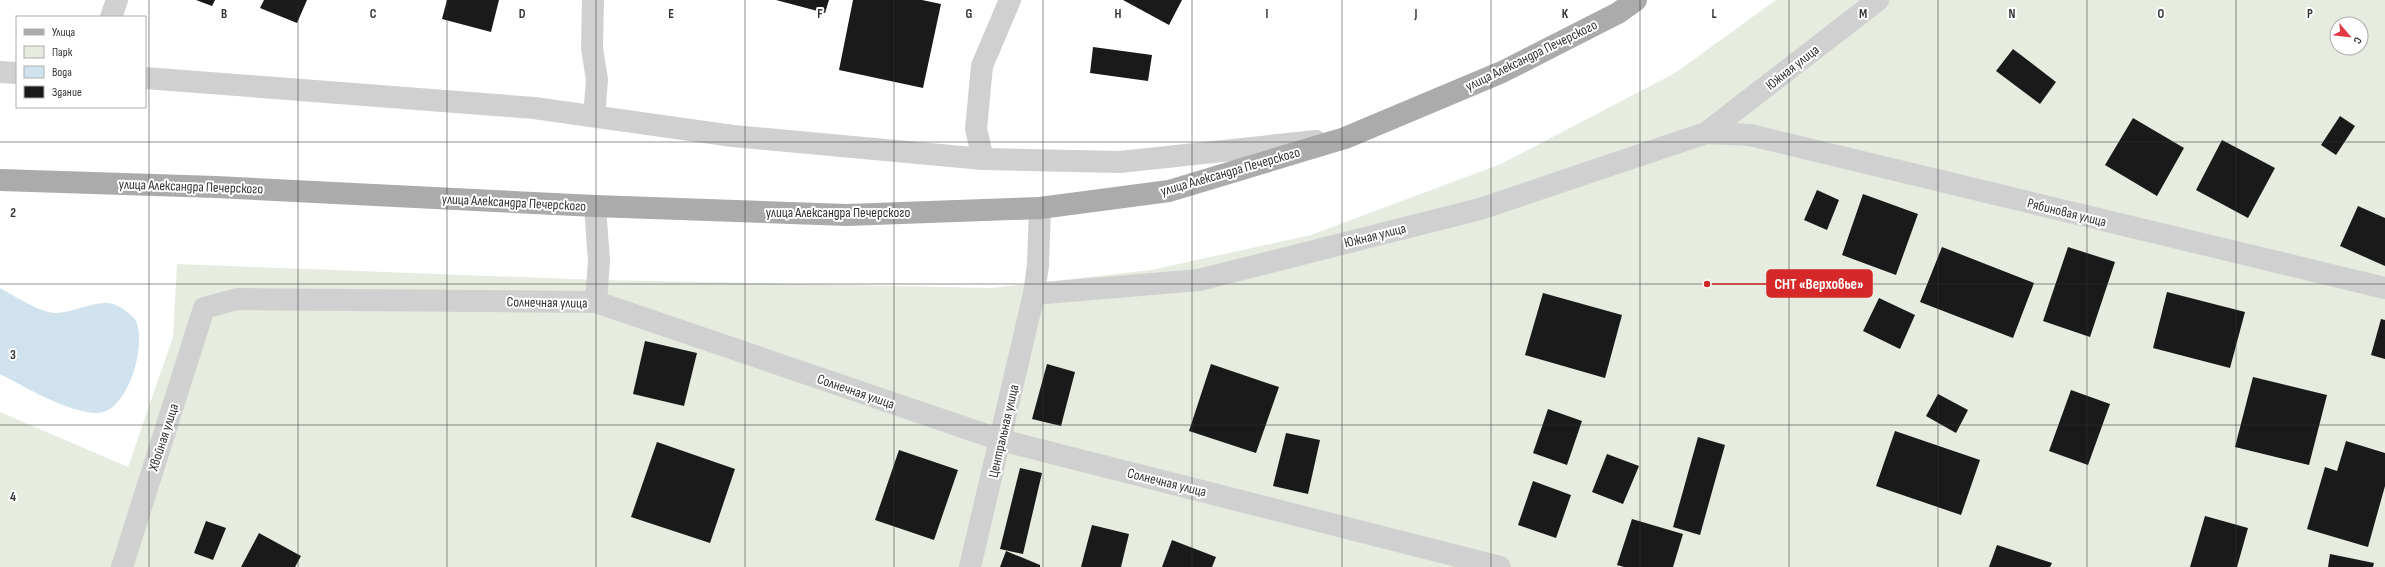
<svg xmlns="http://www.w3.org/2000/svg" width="2385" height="567" font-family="'Sofia Sans Condensed',sans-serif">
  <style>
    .green { fill: #e6ecdf; fill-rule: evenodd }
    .water { fill: #cfe2ee }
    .building { fill: #1a1a1a }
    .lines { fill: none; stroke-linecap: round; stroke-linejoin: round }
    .minor { stroke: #d0d0d0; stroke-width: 22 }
    .major { stroke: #ababab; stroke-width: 22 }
    .grid { fill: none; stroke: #333; stroke-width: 1; stroke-opacity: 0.55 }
    .labels { text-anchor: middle; stroke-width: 4; stroke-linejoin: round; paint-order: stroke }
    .street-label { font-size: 14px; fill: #333; stroke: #fff }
    .grid-label { font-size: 13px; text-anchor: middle; font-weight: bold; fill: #333; stroke: #fff; stroke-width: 4; stroke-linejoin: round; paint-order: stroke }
    .leader { fill: none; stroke: #d62828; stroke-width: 1.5 }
    .callout-dot { fill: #d62828; stroke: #fff; stroke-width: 1.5 }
    .callout { fill: #d62828; stroke: #d62828; stroke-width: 1.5 }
    .callout-label { font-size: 15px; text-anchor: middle; font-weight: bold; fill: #fff }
  </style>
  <rect width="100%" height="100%" fill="#fff"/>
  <path class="green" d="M1776 0H2385V567H0V412L128 467 173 337 177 264 599 280 992 288 1151 270 1311 235 1501 164 1675 73ZM2337 24H2361V48H2337Z"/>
  <path class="water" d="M0 288C13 295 41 313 55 313 75 313 103 295 120 307 125 310 134 317 136 321 147 345 128 412 98 413 71 414 25 387 0 374Z"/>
  <path class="building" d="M196 0H215L212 6Z
    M264 0H307L297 23 260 8Z
    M447 0H499L491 32 442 19Z
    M776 0H829L825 13Z
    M853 0H922L941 4 923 88 839 70Z
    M1123 0H1182L1169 25Z
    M1093 47 1152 55 1148 81 1090 73Z
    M2013 49 2056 82 2040 104 1996 71Z
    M2340 116 2355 126 2336 155 2321 145Z
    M2133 118 2184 148 2157 196 2105 165Z
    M2222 140 2275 168 2248 218 2196 190Z
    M1817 190 1839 200 1827 230 1804 220Z
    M1863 194 1918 214 1896 275 1842 255Z
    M2358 206 2385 218V266L2340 246Z
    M1942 247 2034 283 2013 338 1920 302Z
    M2068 247 2115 262 2090 337 2043 321Z
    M2167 292 2245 312 2230 368 2153 348Z
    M1543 293 1622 315 1605 378 1525 355Z
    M1879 298 1915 315 1900 349 1863 331Z
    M2381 319 2385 320V359L2371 355Z
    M645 341 697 353 684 406 633 394Z
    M1047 364 1075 372 1061 426 1032 419Z
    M1211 364 1279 387 1256 453 1189 431Z
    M2253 377 2327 395 2309 465 2235 447Z
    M2071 390 2110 404 2088 465 2049 451Z
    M1938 394 1968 410 1956 433 1926 416Z
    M1548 409 1582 421 1567 465 1533 453Z
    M1895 431 1980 460 1961 515 1876 486Z
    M1286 433 1320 440 1308 494 1273 486Z
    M1698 437 1725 445 1700 535 1673 527Z
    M2346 441 2385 453V486L2368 547 2307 529 2325 467 2337 471Z
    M657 442 735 469 710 543 631 517Z
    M899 450 958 470 934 540 875 520Z
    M1607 454 1639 466 1623 504 1592 492Z
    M1020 468 1042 473 1023 554 1000 549Z
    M1533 481 1571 495 1556 538 1518 525Z
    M2205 516 2248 528 2237 567H2190Z
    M1632 519 1683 534 1673 567H1624L1617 565Z
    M206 521 226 528 213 560 194 553Z
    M1092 525 1129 534 1121 567H1081Z
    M259 533 301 556 295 567H241Z
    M1172 540 1216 557 1212 567H1162Z
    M1997 545 2052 563 2050 567H1989Z
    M1006 551 1040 565V567H1000Z
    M2330 554 2374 563 2373 567H2328Z"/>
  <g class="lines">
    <path class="minor" d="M593 0 592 48 597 80 594 116
      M111 17 117 0
      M0 72 17 73
      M145 78 534 108 733 136 983 159 1120 162 1316 141
      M1706 133 1878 0
      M983 159 976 129 982 66 1010 0
      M595 206 599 261 596 302
      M1034 294 1199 280 1480 209 1706 133 1750 135 2385 288
      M122 567 204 308 237 299 596 302 1001 440 1500 567
      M970 567 1034 294 1038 265 1040 208"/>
    <path class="major" d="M0 180 216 187 595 206 847 215 1040 208 1169 191 1345 138 1502 72 1618 13 1636 0"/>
  </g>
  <path class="grid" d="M149 0V567M298 0V567M447 0V567M596 0V567M745 0V567M894 0V567M1043 0V567M1192 0V567M1342 0V567M1491 0V567M1640 0V567M1789 0V567M1938 0V567M2087 0V567M2236 0V567M0 142H2385M0 284H2385M0 425H2385"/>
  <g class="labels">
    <g class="street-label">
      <text transform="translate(1531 55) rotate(-26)" y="5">улица Александра Печерского</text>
      <text transform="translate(1792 67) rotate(-38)" y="5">Южная улица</text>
      <text transform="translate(1230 171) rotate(-16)" y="5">улица Александра Печерского</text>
      <text transform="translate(191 186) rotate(2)" y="5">улица Александра Печерского</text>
      <text transform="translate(514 202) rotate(3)" y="5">улица Александра Печерского</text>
      <text x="838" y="217">улица Александра Печерского</text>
      <text transform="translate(2067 212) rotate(14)" y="5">Рябиновая улица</text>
      <text transform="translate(1375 235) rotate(-14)" y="5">Южная улица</text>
      <text transform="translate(547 302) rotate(1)" y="5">Солнечная улица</text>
      <text transform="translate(856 391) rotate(19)" y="5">Солнечная улица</text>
      <text transform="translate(1003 431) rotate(-77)" y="5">Центральная улица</text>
      <text transform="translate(163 437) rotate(-72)" y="5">Хвойная улица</text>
      <text transform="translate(1167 482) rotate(14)" y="5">Солнечная улица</text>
    </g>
  </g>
  <g class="grid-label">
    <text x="224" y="18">B</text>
    <text x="373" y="18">C</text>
    <text x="522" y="18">D</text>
    <text x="671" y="18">E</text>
    <text x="820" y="18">F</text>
    <text x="969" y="18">G</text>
    <text x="1118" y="18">H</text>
    <text x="1267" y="18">I</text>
    <text x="1416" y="18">J</text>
    <text x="1565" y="18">K</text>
    <text x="1714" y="18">L</text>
    <text x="1863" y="18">M</text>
    <text x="2012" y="18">N</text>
    <text x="2161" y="18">O</text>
    <text x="2310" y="18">P</text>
    <text x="13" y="217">2</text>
    <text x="13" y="359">3</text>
    <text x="13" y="501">4</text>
  </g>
  <path class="leader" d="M1707 284L1767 284"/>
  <circle class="callout-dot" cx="1707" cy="284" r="4"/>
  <rect class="callout" x="1767" y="270" width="105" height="27" rx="4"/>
  <g class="callout-label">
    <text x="1819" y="289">СНТ «Верховье»</text>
  </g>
  <rect x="16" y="16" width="130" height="92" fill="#ffffff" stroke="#adadad"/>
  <rect x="24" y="29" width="20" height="6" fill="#ababab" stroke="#adadad"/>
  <text x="52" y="36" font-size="12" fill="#333333">Улица</text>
  <rect x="24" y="46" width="20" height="12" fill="#e6ecdf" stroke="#adadad"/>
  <text x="52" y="56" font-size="12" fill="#333333">Парк</text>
  <rect x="24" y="66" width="20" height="12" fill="#cfe2ee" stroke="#adadad"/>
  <text x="52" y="76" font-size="12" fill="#333333">Вода</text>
  <rect x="24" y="86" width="20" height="12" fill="#1a1a1a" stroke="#adadad"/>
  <text x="52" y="96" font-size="12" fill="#333333">Здание</text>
  <g transform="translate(2349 36) rotate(118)"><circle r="19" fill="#ffffff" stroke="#adadad"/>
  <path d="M0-3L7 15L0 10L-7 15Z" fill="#e63946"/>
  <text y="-6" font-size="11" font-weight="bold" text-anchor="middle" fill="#333333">С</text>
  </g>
</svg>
